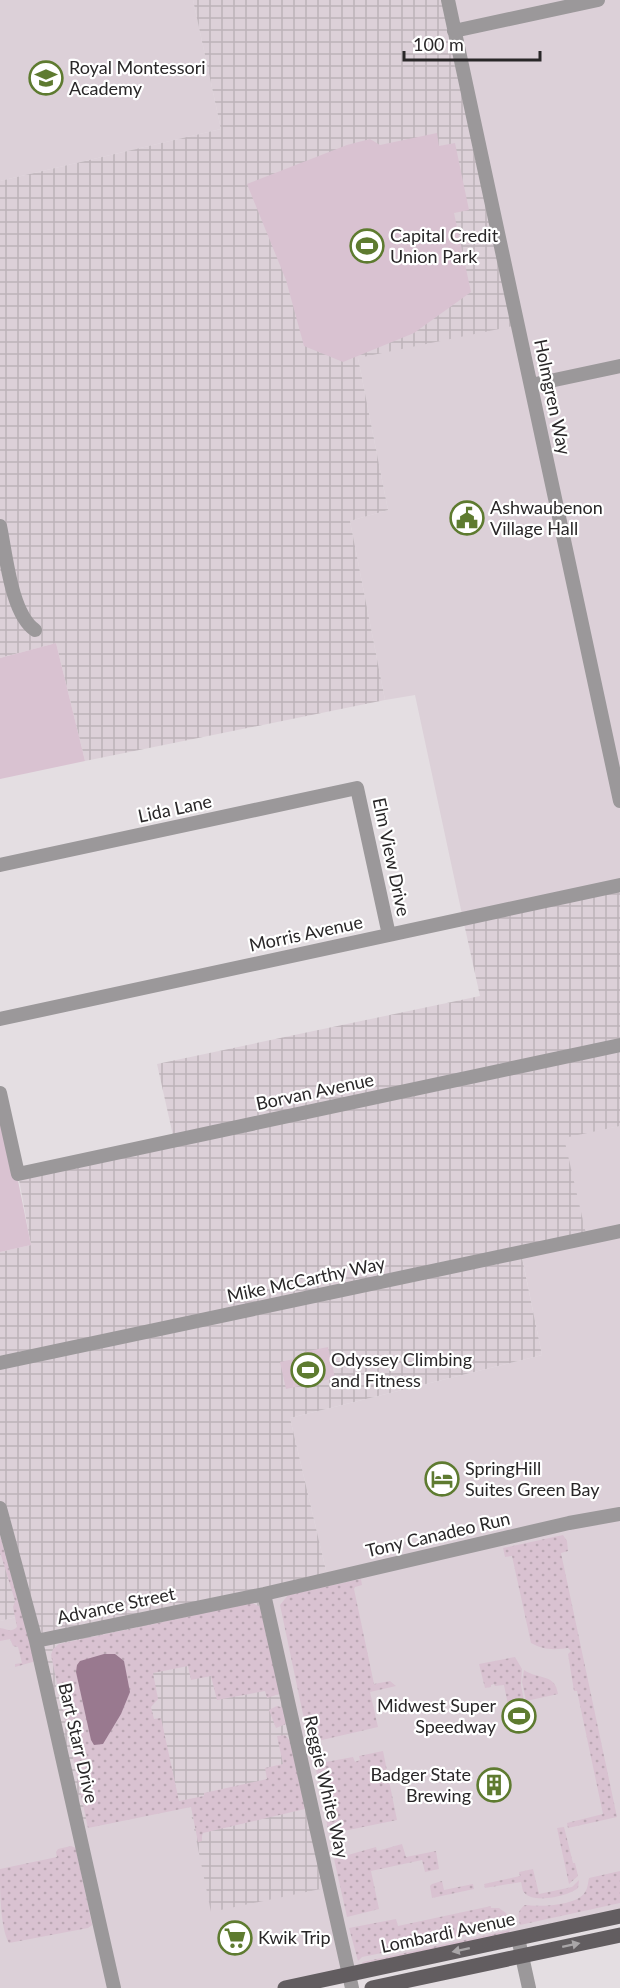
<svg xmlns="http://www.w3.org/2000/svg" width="620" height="1988" font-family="Lato,sans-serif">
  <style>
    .built { fill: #dcd0d8 }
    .industrial { fill: url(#industrial-grid) }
    .grass { fill: url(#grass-dots) }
    .park { fill: #d9c2d1 }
    .water { fill: #99798f }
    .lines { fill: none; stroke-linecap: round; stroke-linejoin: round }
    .minor { stroke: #9b989a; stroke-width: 14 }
    .major { stroke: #625d60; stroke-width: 15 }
    .oneway { fill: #a9a6a8 }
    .labels { text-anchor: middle; stroke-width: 4.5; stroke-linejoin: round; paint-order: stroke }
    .poi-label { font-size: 18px; fill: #292728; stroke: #fff; text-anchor: start }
    .street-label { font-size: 18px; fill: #292728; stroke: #fff }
  </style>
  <defs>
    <pattern id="industrial-grid" width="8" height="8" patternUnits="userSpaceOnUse" patternTransform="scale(1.5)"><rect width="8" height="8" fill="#dcd0d8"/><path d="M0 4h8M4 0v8" fill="none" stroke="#bdb3b9"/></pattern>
    <pattern id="grass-dots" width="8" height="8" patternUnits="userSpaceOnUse" patternTransform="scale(1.5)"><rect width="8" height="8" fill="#d9c2d1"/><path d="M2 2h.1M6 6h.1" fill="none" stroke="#baa7b3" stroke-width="1.8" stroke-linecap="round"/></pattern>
  </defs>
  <rect width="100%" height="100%" fill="#e4dee2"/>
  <path class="built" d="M0 0H193L221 129 0 181Z
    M448 0H620V885L463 919 415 695 385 700 350 521 388 510 358 358Z
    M620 1126V1916L285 1988H0V1621L29 1614 264 1594 328 1579 290 1418 542 1355 521 1252 564 1137Z"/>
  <path class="industrial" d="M193 0H448L518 325 358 358 388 510 350 521 385 700 85 761 56 643 0 658V181L221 129Z
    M620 885V1126L564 1138 587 1238 521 1253 542 1355 290 1418 328 1579 264 1594 330 1887 211 1912 189 1804 77 1827 29 1614 0 1621V1252L31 1245 18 1174 174 1140 157 1064 480 996 463 919Z"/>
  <path class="grass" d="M563 1535 567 1541 568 1551 561 1553 617 1817 568 1828 567 1823 603 1814 577 1691H574L568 1654 571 1651 568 1648C553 1650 544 1650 531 1643L512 1556 505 1557 503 1548Z
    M0 1536 36 1661 15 1667V1664L22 1663 18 1647 13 1646 10 1639 0 1641V1628C7 1629 11 1633 17 1627L13 1607 15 1601 0 1552Z
    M361 1579 362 1585 355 1587 354 1589 374 1684 390 1681 396 1686 370 1692 378 1727 309 1743 280 1605 288 1595Z
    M252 1603 261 1607 280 1691 279 1694 267 1698 265 1691 217 1700 211 1676 191 1680 188 1666 153 1673 158 1699 151 1707 154 1719 161 1718 179 1801 204 1796V1793L267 1779 265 1768 283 1764 277 1736 285 1735 291 1742 305 1809 203 1833 202 1836V1841L198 1842 191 1807 88 1828 51 1655 53 1649 59 1644Z
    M515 1657 522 1669 521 1685 524 1701 508 1705 504 1685 495 1686 494 1684 491 1685V1687L485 1688 479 1664Z
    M524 1670C539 1680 555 1673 558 1694L526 1701 522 1682Z
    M277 1706 284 1708 286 1724 276 1728 269 1710Z
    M383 1751 397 1820 329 1834 315 1764 353 1757 355 1762 360 1760 359 1756Z
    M564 1827 573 1863H575L578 1876 569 1884 557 1828Z
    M402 1844 406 1857 436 1851 439 1869 425 1872 422 1860 371 1871 379 1909 347 1917 334 1859 376 1847 377 1851Z
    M71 1846 76 1848 92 1925 88 1928 9 1943C0 1927 0 1889 0 1869L57 1857 56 1852 58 1849Z
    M533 1869 539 1894 572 1887 579 1880 578 1888C569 1896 531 1905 523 1891 522 1888 522 1885 521 1882L485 1888 484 1884 520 1876 519 1872Z
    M620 1871V1903L520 1925C518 1915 517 1911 525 1905 539 1907 577 1906 585 1892 588 1888 588 1882 589 1878Z
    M442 1881 444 1890 473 1884 474 1889 432 1898 430 1886 432 1884Z
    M491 1906V1908H499L506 1913 510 1927 362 1957 358 1961 349 1928 396 1919 398 1926Z
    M510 1930 508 1934 361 1964 363 1962Z"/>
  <path class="park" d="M437 133 439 146 455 143 469 210 454 213 471 292 414 333 343 362 304 346 286 280 247 184 347 145 370 139 380 145Z
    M56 643 85 761 0 779V658Z
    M0 1092 31 1245 0 1252Z
    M328 1347 335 1378 286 1389 280 1362 304 1357V1352Z"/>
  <path class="water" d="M104 1654H115L124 1661 130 1692 121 1714 103 1744 94 1745 91 1740 76 1672 77 1665 80 1661Z"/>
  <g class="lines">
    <path class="minor" d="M448 0 620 801
      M454 31 598 0
      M531 385 620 366
      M0 526C6 554 11 614 35 630
      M0 865 357 788 389 935
      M0 1019 620 885
      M0 1093 18 1174 620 1045
      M0 1363 620 1231
      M0 1508 36 1641 114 1988
      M264 1594 352 1988
      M36 1641 264 1594 569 1523 620 1514
      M518 1938 529 1988"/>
    <path class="major" d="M285 1988 620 1916
      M372 1988 620 1935"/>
  </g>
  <defs><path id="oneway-solid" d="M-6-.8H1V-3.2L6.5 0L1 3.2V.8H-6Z" transform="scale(1.5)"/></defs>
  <g class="oneway">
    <use href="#oneway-solid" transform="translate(571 1945) rotate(-12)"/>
    <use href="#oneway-solid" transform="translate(461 1950) rotate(168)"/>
  </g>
  <defs>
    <symbol id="school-ring" viewBox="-11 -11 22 22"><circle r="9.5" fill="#fff" stroke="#5e7b30" stroke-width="1.5"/><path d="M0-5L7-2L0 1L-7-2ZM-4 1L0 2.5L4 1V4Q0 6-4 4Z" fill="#5e7b30"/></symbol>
    <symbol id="stadium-ring" viewBox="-11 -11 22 22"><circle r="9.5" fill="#fff" stroke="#5e7b30" stroke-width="1.5"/><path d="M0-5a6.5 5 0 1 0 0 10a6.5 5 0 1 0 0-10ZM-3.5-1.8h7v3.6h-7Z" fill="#5e7b30"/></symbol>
    <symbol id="civic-ring" viewBox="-11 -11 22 22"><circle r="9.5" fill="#fff" stroke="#5e7b30" stroke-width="1.5"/><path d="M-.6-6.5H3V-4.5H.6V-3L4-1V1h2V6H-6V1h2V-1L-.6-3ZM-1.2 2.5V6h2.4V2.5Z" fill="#5e7b30"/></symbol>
    <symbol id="hotel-ring" viewBox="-11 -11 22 22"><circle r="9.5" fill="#fff" stroke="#5e7b30" stroke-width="1.5"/><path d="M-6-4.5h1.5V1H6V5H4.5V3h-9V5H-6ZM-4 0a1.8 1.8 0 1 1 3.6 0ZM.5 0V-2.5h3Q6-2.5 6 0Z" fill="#5e7b30"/></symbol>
    <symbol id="building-ring" viewBox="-11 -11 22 22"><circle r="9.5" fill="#fff" stroke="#5e7b30" stroke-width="1.5"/><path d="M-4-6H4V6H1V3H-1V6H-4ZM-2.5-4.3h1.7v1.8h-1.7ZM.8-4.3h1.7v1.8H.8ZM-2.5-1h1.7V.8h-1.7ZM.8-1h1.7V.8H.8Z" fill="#5e7b30"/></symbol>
    <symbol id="supermarket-ring" viewBox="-11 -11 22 22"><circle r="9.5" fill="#fff" stroke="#5e7b30" stroke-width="1.5"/><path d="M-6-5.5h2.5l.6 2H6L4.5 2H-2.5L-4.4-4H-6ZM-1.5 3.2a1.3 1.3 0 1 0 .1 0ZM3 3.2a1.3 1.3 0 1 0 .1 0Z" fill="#5e7b30"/></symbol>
  </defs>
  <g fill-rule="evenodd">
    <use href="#school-ring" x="27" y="59" width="38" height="38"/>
    <use href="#stadium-ring" x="348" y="227" width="38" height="38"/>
    <use href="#civic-ring" x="448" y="499" width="38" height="38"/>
    <use href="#stadium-ring" x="289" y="1351" width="38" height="38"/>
    <use href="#hotel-ring" x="423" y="1460" width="38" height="38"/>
    <use href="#stadium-ring" x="500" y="1697" width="38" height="38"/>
    <use href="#building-ring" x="475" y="1766" width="38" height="38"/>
    <use href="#supermarket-ring" x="216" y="1919" width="38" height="38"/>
  </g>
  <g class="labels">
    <g class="poi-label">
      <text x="69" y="74">Royal Montessori<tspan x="69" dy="21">Academy</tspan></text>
      <text x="390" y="242">Capital Credit<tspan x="390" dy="21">Union Park</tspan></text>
      <text x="490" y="514">Ashwaubenon<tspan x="490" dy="21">Village Hall</tspan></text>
      <text x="331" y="1366">Odyssey Climbing<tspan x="331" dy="21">and Fitness</tspan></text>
      <text x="465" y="1475">SpringHill<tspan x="465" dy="21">Suites Green Bay</tspan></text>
      <text x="496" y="1712" text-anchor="end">Midwest Super<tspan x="496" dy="21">Speedway</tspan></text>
      <text x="471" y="1781" text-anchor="end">Badger State<tspan x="471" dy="21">Brewing</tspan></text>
      <text x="258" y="1944">Kwik Trip</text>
    </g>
    <g class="street-label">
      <text transform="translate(552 397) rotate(78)" y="6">Holmgren Way</text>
      <text transform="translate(175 809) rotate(-12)" y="6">Lida Lane</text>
      <text transform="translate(391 857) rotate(78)" y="6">Elm View Drive</text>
      <text transform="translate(306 934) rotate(-12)" y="6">Morris Avenue</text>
      <text transform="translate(315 1092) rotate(-12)" y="6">Borvan Avenue</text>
      <text transform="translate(306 1280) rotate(-12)" y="6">Mike McCarthy Way</text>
      <text transform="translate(438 1535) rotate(-13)" y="6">Tony Canadeo Run</text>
      <text transform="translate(116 1606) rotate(-12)" y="6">Advance Street</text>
      <text transform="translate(78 1743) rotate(77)" y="6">Bart Starr Drive</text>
      <text transform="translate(326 1787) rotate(77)" y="6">Reggie White Way</text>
      <text transform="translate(448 1933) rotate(-12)" y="6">Lombardi Avenue</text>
    </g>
  </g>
  <path d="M404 51v9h136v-9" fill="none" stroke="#292728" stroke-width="3"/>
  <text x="413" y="51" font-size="18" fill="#292728" stroke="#ffffff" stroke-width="4.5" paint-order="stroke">100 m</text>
</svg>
